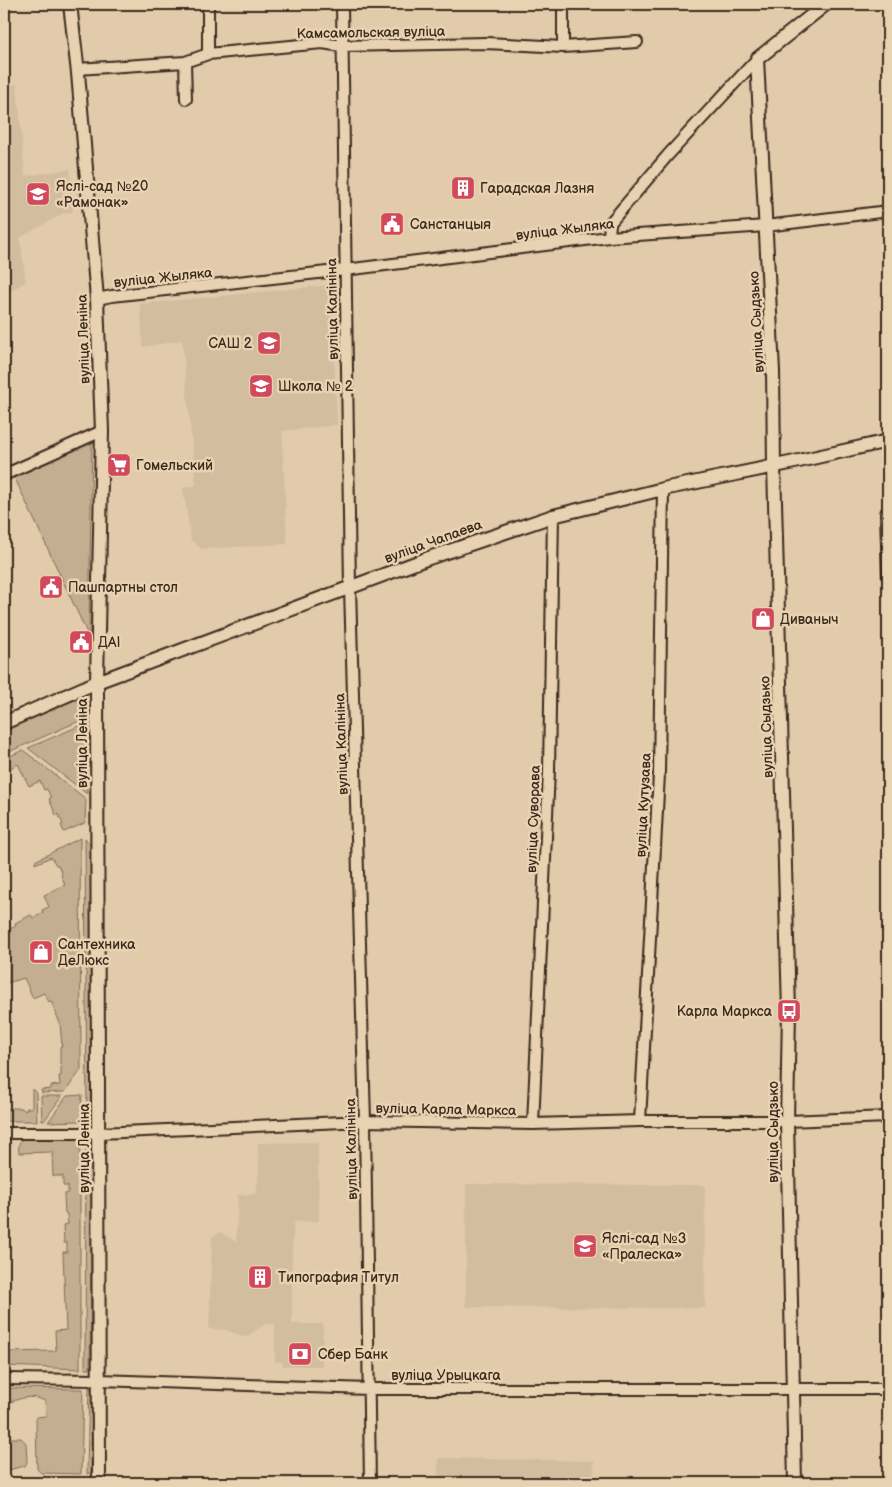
<svg xmlns="http://www.w3.org/2000/svg" width="892" height="1487" font-family="'Balsamiq Sans',sans-serif">
  <style>
    .built { fill: #d2bd9f }
    .green { fill: #c3ae91; stroke: #7f6c58 }
    .lines { fill: none; stroke-linecap: round; stroke-linejoin: round }
    .minor-casing { stroke: #3b2a1e; stroke-width: 14 }
    .tertiary-casing { stroke: #3b2a1e; stroke-width: 16 }
    .minor { stroke: #e8d2b1; stroke-width: 10 }
    .tertiary { stroke: #e8d2b1; stroke-width: 12 }
    .labels { text-anchor: middle; stroke-width: 5; stroke-linejoin: round; paint-order: stroke }
    .street-label { font-size: 14px; fill: #3b2a1e; stroke: #e8d2b1 }
    .poi-label { font-size: 14px; fill: #3b2a1e; stroke: #e8d2b1; text-anchor: start }
  </style>
  <rect width="100%" height="100%" fill="#e1cbab"/>
  <filter id="ink" filterUnits="userSpaceOnUse"><feTurbulence type="fractalNoise" baseFrequency=".02" numOctaves="2"/><feDisplacementMap in="SourceGraphic" scale="10" xChannelSelector="R" yChannelSelector="G"/><feConvolveMatrix kernelMatrix="1 2 1 2 8 2 1 2 1" color-interpolation-filters="sRGB"/></filter>
  <g filter="url(#ink)">
    <path class="built" d="M17 84 25 176 70 169 73 212 62 214 20 238 26 282 4 294V87Z
      M331 285 337 425 282 431 287 544 201 549 191 540 183 488 196 485 182 340 143 347 140 304Z
      M318 1142 319 1221 294 1222 292 1248V1324H323L322 1366H283L282 1362H275V1324H266L245 1337 226 1330 209 1329 212 1237 220 1232 236 1242 238 1195 256 1194 259 1168 258 1143Z
      M466 1184 705 1185V1308L466 1307Z
      M439 1458 594 1461 593 1483H437Z"/>
    <path class="green" d="M92 435 89 637 12 472Z
      M74 700 78 701 79 704 85 711 86 718 4 754V731Z
      M86 723 87 794 28 748Z
      M23 750 86 799 85 823 64 832 61 825 63 824 58 814 56 815 49 799 51 798 47 789 44 790 40 781 29 786 18 764 10 768 9 765 4 767V759Z
      M80 838 81 1070 65 1092 42 1093 41 1090 51 1089V1086L60 1085 59 1076H61V1065L60 1064V1047L62 1046 60 1023 51 1001 49 1002 44 993 33 998 24 978 4 984V986V929L5 928 7 930 16 926 15 923 31 915 33 918 43 913 42 910 49 907 44 895 65 885 61 875 62 874 58 865H56L51 857 35 864V861Z
      M85 838 91 846V1120H87Z
      M32 1089 36 1093 37 1121H4V1108L8 1110 12 1108H22L25 1111 27 1108H32Z
      M82 1095 81 1121 48 1122 67 1096Z
      M41 1096H62L44 1121H42Z
      M26 1138H80V1369L4 1366V1352L56 1351 55 1331 66 1330 63 1252H67V1243H64L63 1225 68 1224 67 1214 65 1213 64 1194 68 1193V1186H63V1176H53L52 1152 19 1153C18 1146 18 1140 26 1138Z
      M86 1147 92 1148 90 1369H85Z
      M89 1386 92 1391 91 1472 87 1474Z
      M4 1388 83 1389 81 1474 41 1473 37 1469 36 1417 46 1416 45 1401C33 1395 23 1397 11 1402L4 1400Z
      M4 1438H21L26 1443 27 1462 25 1466 12 1469 7 1474H4Z"/>
    <g class="lines">
      <defs>
        <path id="minor" d="M208 4V54
          M342 4 350 588 365 1121 370 1483
          M563 47V4
          M185 62 186 99
          M77 69 185 62 208 54 322 43 342 46 486 43 563 47 637 42
          M609 237 610 223 668 155 757 59
          M97 299 112 296 345 270 609 237 766 226 888 211
          M4 475 102 431
          M888 512 886 513 888 577
          M640 1121 659 774 663 489
          M533 1124 549 771 553 516
          M4 1133H99L365 1121 533 1124 640 1121H787L888 1117
          M4 1379 99 1380 369 1389H888"/>
        <path id="tertiary" d="M70 4 78 73 97 299 102 431 97 682 99 1483
          M4 723 97 682 426 559 553 516 663 489 790 463 888 441
          M795 1483 787 1121 789 1011 774 466 773 371 757 59 826 4"/>
      </defs>
      <use href="#minor" class="minor-casing"/>
      <use href="#tertiary" class="tertiary-casing"/>
      <use href="#minor" class="minor"/>
      <use href="#tertiary" class="tertiary"/>
    </g>
  </g>
  <defs>
    <symbol id="building-square" viewBox="-11 -11 22 22"><rect x="-9" y="-9" width="18" height="18" rx="4" fill="#d1495b" stroke="#e8d2b1"/><path d="M-4-6H4V6H1V3H-1V6H-4ZM-2.5-4.3h1.7v1.8h-1.7ZM.8-4.3h1.7v1.8H.8ZM-2.5-1h1.7V.8h-1.7ZM.8-1h1.7V.8H.8Z" fill="#fff"/></symbol>
    <symbol id="school-square" viewBox="-11 -11 22 22"><rect x="-9" y="-9" width="18" height="18" rx="4" fill="#d1495b" stroke="#e8d2b1"/><path d="M0-5L7-2L0 1L-7-2ZM-4 1L0 2.5L4 1V4Q0 6-4 4Z" fill="#fff"/></symbol>
    <symbol id="civic-square" viewBox="-11 -11 22 22"><rect x="-9" y="-9" width="18" height="18" rx="4" fill="#d1495b" stroke="#e8d2b1"/><path d="M-.6-6.5H3V-4.5H.6V-3L4-1V1h2V6H-6V1h2V-1L-.6-3ZM-1.2 2.5V6h2.4V2.5Z" fill="#fff"/></symbol>
    <symbol id="supermarket-square" viewBox="-11 -11 22 22"><rect x="-9" y="-9" width="18" height="18" rx="4" fill="#d1495b" stroke="#e8d2b1"/><path d="M-6-5.5h2.5l.6 2H6L4.5 2H-2.5L-4.4-4H-6ZM-1.5 3.2a1.3 1.3 0 1 0 .1 0ZM3 3.2a1.3 1.3 0 1 0 .1 0Z" fill="#fff"/></symbol>
    <symbol id="shop-square" viewBox="-11 -11 22 22"><rect x="-9" y="-9" width="18" height="18" rx="4" fill="#d1495b" stroke="#e8d2b1"/><path d="M-5-2.5h2.3a2.7 3.5 0 0 1 5.4 0H5L5.5 6h-11ZM-1.5-2.5h3a1.5 2.3 0 0 0-3 0Z" fill="#fff"/></symbol>
    <symbol id="bus-square" viewBox="-11 -11 22 22"><rect x="-9" y="-9" width="18" height="18" rx="4" fill="#d1495b" stroke="#e8d2b1"/><path d="M-5-6H5V4H4V6H2V4H-2V6H-4V4H-5ZM-3.5-4V0h7V-4ZM-3.5 1.2v1.5H-2V1.2ZM2 1.2v1.5H3.5V1.2Z" fill="#fff"/></symbol>
    <symbol id="bank-square" viewBox="-11 -11 22 22"><rect x="-9" y="-9" width="18" height="18" rx="4" fill="#d1495b" stroke="#e8d2b1"/><path d="M-6-4H6V4H-6ZM0-2.3a2.3 2.3 0 1 0 0 4.6a2.3 2.3 0 1 0 0-4.6Z" fill="#fff"/></symbol>
  </defs>
  <g fill-rule="evenodd">
    <use href="#building-square" x="449" y="174" width="28" height="28"/>
    <use href="#school-square" x="24" y="180" width="28" height="28"/>
    <use href="#civic-square" x="378" y="210" width="28" height="28"/>
    <use href="#school-square" x="255" y="329" width="28" height="28"/>
    <use href="#school-square" x="247" y="372" width="28" height="28"/>
    <use href="#supermarket-square" x="105" y="451" width="28" height="28"/>
    <use href="#civic-square" x="37" y="573" width="28" height="28"/>
    <use href="#shop-square" x="749" y="605" width="28" height="28"/>
    <use href="#civic-square" x="67" y="628" width="28" height="28"/>
    <use href="#shop-square" x="27" y="938" width="28" height="28"/>
    <use href="#bus-square" x="775" y="997" width="28" height="28"/>
    <use href="#school-square" x="571" y="1232" width="28" height="28"/>
    <use href="#building-square" x="246" y="1263" width="28" height="28"/>
    <use href="#bank-square" x="286" y="1340" width="28" height="28"/>
  </g>
  <g class="labels">
    <g class="street-label">
      <text transform="translate(371 32) rotate(-1)" y="5">Камсамольская вуліца</text>
      <text transform="translate(565 229) rotate(-7)" y="5">вуліца Жыляка</text>
      <text transform="translate(163 277) rotate(-6)" y="5">вуліца Жыляка</text>
      <text transform="translate(332 309) rotate(-91)" y="5">вуліца Калініна</text>
      <text transform="translate(756 322) rotate(-93)" y="5">вуліца Сыдзько</text>
      <text transform="translate(83 339) rotate(-92)" y="5">вуліца Леніна</text>
      <text transform="translate(433 541) rotate(-20)" y="5">вуліца Чапаева</text>
      <text transform="translate(766 727) rotate(-92)" y="5">вуліца Сыдзько</text>
      <text transform="translate(82 743) rotate(-90)" y="5">вуліца Леніна</text>
      <text transform="translate(341 744) rotate(-92)" y="5">вуліца Калініна</text>
      <text transform="translate(643 805) rotate(-87)" y="5">вуліца Кутузава</text>
      <text transform="translate(533 819) rotate(-88)" y="5">вуліца Суворава</text>
      <text transform="translate(446 1109) rotate(1)" y="5">вуліца Карла Маркса</text>
      <text transform="translate(773 1132) rotate(-90)" y="5">вуліца Сыдзько</text>
      <text transform="translate(84 1148) rotate(-90)" y="5">вуліца Леніна</text>
      <text transform="translate(351 1149) rotate(-91)" y="5">вуліца Калініна</text>
      <text x="446" y="1380">вуліца Урыцкага</text>
    </g>
    <g class="poi-label">
      <text x="56" y="191">Яслі-сад №20<tspan x="56" dy="16">«Рамонак»</tspan></text>
      <text x="480" y="193">Гарадская Лазня</text>
      <text x="410" y="229">Санстанцыя</text>
      <text x="252" y="348" text-anchor="end">САШ 2</text>
      <text x="278" y="391">Школа № 2</text>
      <text x="136" y="470">Гомельский</text>
      <text x="68" y="592">Пашпартны стол</text>
      <text x="780" y="624">Диваныч</text>
      <text x="98" y="647">ДАІ</text>
      <text x="58" y="949">Сантехника<tspan x="58" dy="16">ДеЛюкс</tspan></text>
      <text x="772" y="1016" text-anchor="end">Карла Маркса</text>
      <text x="602" y="1243">Яслі-сад №3<tspan x="602" dy="16">«Пралеска»</tspan></text>
      <text x="278" y="1282">Типография Титул</text>
      <text x="318" y="1359">Сбер Банк</text>
    </g>
  </g>
  <rect width="892" height="1487" fill="none" stroke="#e8d2b1" stroke-width="20"/>
  <rect x="10" y="10" width="872" height="1467" fill="none" stroke="#3b2a1e" stroke-width="2" filter="url(#ink)"/>
</svg>
